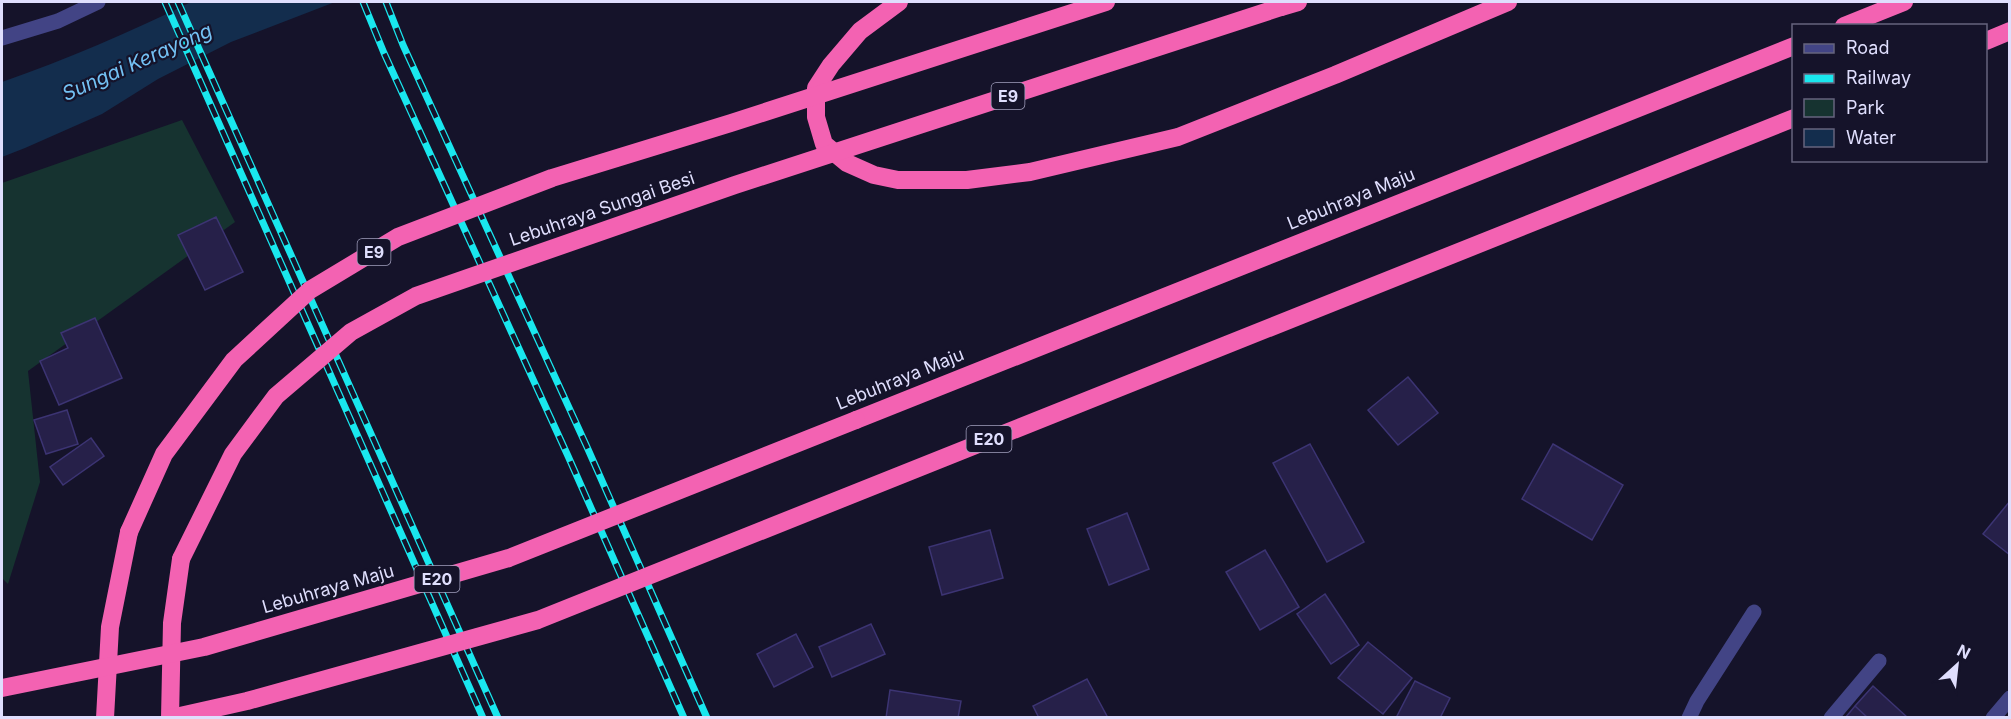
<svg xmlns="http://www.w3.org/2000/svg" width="2011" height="719" font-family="Inter,sans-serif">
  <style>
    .green { fill: #163330 }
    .water { fill: #132d4d }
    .building { fill: #262049; stroke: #3c3473; stroke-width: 1.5 }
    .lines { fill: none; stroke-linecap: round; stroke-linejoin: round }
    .minor { stroke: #424485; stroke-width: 15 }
    .highway { stroke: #f362b2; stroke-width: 18 }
    .rail-casing { stroke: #19e7ee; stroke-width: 7 }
    .rail { stroke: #15132a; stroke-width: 4.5; stroke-dasharray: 14; stroke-linecap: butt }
    .highway-bridge { stroke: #f362b2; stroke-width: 18 }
    .labels { text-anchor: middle; stroke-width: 4.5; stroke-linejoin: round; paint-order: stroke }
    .shield { fill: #15132a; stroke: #a2a1be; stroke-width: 1.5 }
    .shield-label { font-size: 16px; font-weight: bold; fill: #dfdefd }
    .street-label { font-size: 18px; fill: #dfdefd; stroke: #15132a }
    .water-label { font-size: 20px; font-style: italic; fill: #74c2f5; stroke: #15132a }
  </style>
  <rect width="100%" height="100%" fill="#15132a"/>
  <path class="green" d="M182 120 235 222 28 371 40 482 8 584 2 578V183Z"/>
  <path class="water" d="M191 2H335L231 42 158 79 102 114 25 148 2 157V82C67 59 129 33 191 2Z"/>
  <path class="building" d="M216 217 243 272 205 290 178 235Z
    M95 318 122 378 59 405 40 361 68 348 61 333Z
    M1408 377 1438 413 1398 445 1368 410Z
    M67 410 78 444 46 454 34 420Z
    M91 438 104 456 63 485 50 467Z
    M1310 444 1364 542 1327 562 1273 463Z
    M1553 444 1623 485 1592 540 1522 499Z
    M2010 501V555L1983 534Z
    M1127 513 1149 569 1109 585 1087 529Z
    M990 530 1003 578 942 595 929 547Z
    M1265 550 1299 607 1260 630 1226 572Z
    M1325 594 1359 645 1331 664 1297 614Z
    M871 624 885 654 832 677 819 647Z
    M796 634 813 667 774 687 757 654Z
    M1368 642 1412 678 1383 714 1338 678Z
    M1087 679 1108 718H1039L1033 706Z
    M1415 681 1450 698 1440 718H1396Z
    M1873 686 1908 718H1868L1855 706Z
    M890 690 961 701 958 718H886Z
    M1855 706 1868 718H1845Z"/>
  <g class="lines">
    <path class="minor" d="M2 38 58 21 98 2
      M1689 718 1697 701 1754 612
      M1831 718 1879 661
      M1993 718 2010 698"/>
    <path class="highway" d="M899 2 860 31 831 65 816 88V117L824 144 847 163 874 175 898 180H967L1030 172 1178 137 1335 75 1508 2
      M1281 7 1298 2
      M1844 26 1904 2
      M1986 41 2010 31
      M856 420 1794 46
      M105 718 110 627 129 532
      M170 718 172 623 181 559"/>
    <defs>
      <path id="rail" d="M165 2 483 718
        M178 2 498 718
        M363 2 384 53 568 456 684 718
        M386 2 403 45 587 447 707 718"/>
    </defs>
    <use href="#rail" class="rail-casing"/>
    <use href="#rail" class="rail"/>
    <path class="highway-bridge" d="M129 532 164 454 234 360 310 290 398 237 552 178 731 123 1106 2
      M181 559 233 454 276 396 351 332 416 296 735 185 1281 7
      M2 688 204 647 509 558 856 420
      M171 718 247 701 538 620 1794 118"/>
  </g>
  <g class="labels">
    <g class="shield">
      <rect x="991.5" y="83" width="33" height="26" rx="4.5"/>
      <rect x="357.5" y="239" width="33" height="26" rx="4.5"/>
      <rect x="966.5" y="426" width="45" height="26" rx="4.5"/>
      <rect x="414.5" y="566" width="45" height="26" rx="4.5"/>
    </g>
    <g class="shield-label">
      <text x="1008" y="102">E9</text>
      <text x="374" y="258">E9</text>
      <text x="989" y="445">E20</text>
      <text x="437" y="585">E20</text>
    </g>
    <g class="street-label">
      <text transform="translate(1351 199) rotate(-22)" y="6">Lebuhraya Maju</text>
      <text transform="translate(602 209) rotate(-19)" y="6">Lebuhraya Sungai Besi</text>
      <text transform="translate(900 379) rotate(-22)" y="6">Lebuhraya Maju</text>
      <text transform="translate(328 589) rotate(-16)" y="6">Lebuhraya Maju</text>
    </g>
    <g class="water-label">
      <text transform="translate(137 62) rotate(-24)" y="7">Sungai Kerayong</text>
    </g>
  </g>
  <rect width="2011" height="719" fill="none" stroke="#dfdefd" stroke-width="6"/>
  <rect x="1792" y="24" width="195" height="138" fill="#15132a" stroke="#66647e" stroke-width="1.5"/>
  <rect x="1804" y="44" width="30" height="9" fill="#424485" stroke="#66647e" stroke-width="1.5"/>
  <text x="1846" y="54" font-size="18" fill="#dfdefd">Road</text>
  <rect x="1804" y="74" width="30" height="9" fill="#19e7ee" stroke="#66647e" stroke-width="1.5"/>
  <text x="1846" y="84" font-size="18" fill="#dfdefd">Railway</text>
  <rect x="1804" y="99" width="30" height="18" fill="#163330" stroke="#66647e" stroke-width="1.5"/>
  <text x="1846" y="114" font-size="18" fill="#dfdefd">Park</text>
  <rect x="1804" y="129" width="30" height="18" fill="#132d4d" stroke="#66647e" stroke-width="1.5"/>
  <text x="1846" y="144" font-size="18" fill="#dfdefd">Water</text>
  <g transform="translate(1957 665) rotate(27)" stroke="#15132a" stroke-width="4.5" paint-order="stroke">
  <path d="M0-4.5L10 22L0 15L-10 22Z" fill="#dfdefd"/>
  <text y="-9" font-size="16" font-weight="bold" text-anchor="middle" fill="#dfdefd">N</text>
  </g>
</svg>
